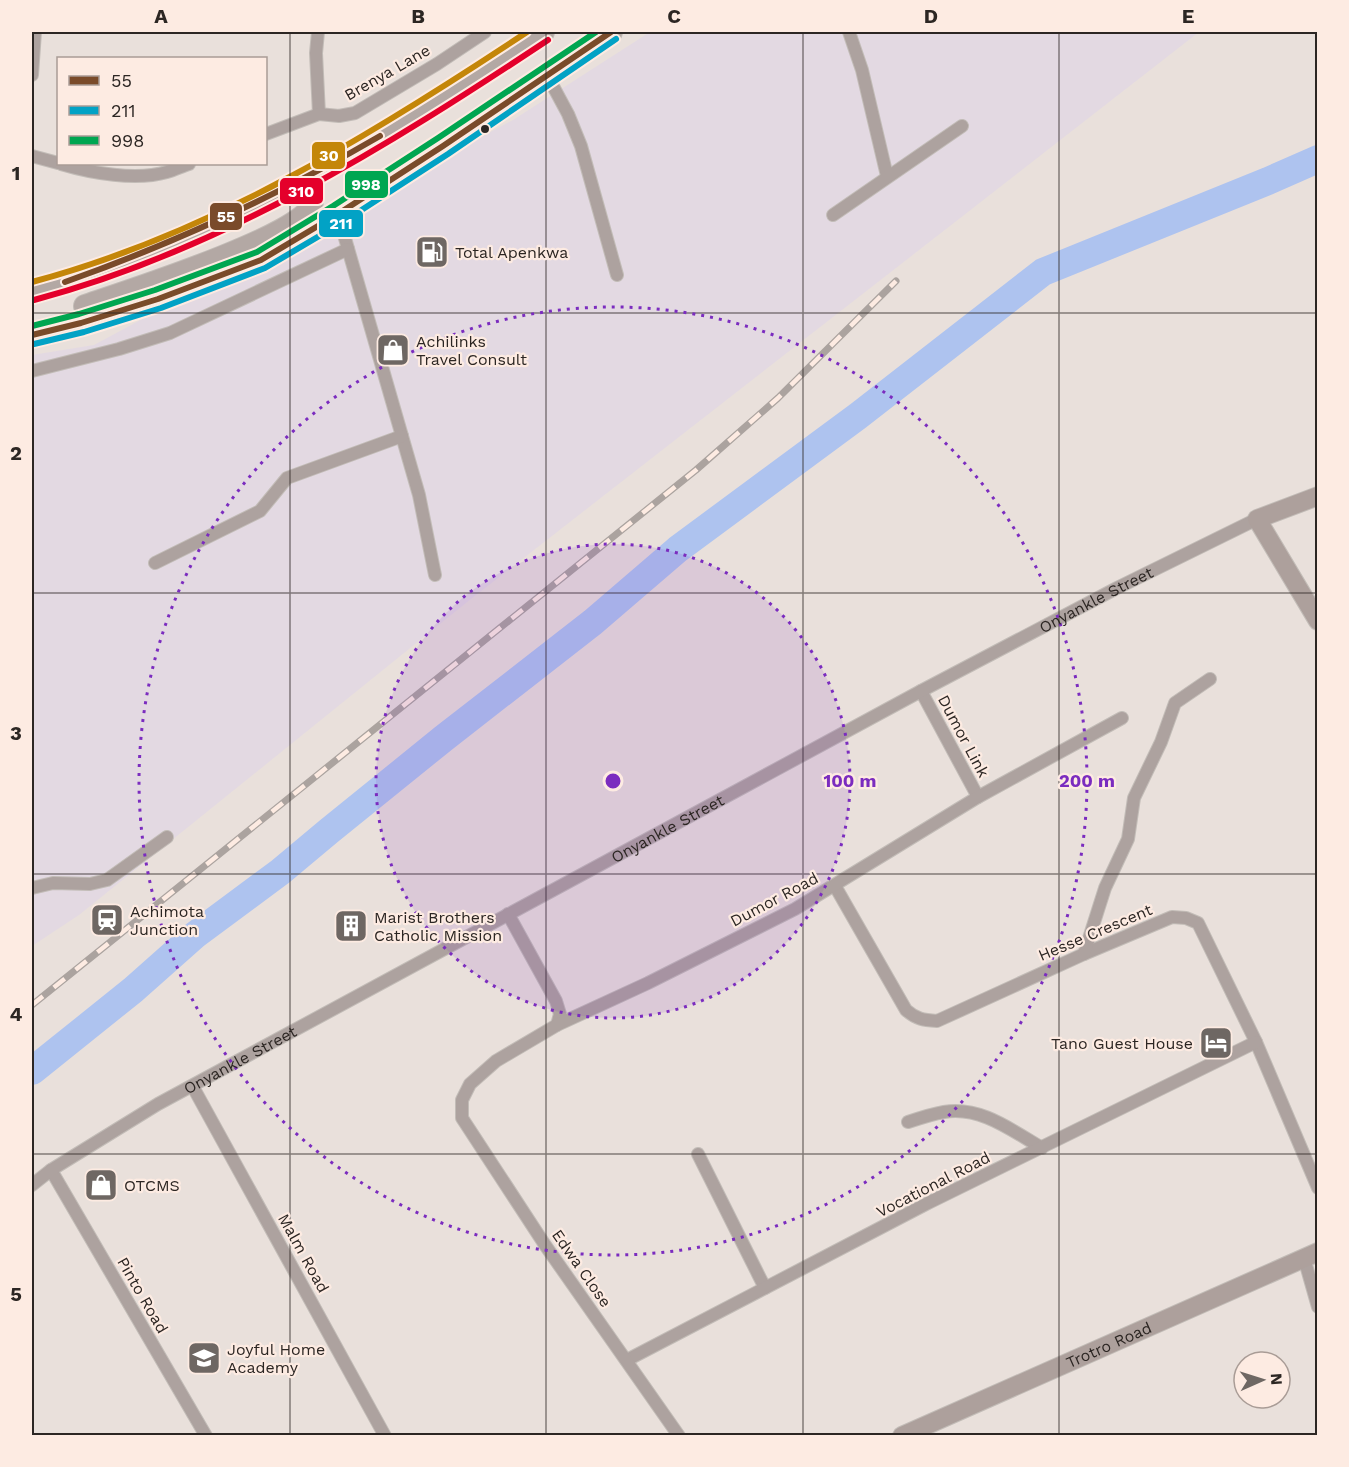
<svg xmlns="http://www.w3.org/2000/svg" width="1349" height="1467" font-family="'Work Sans',sans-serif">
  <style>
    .commercial { fill: #e3d9e2 }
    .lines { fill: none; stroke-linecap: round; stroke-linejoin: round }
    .river { stroke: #aec3ef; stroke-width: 28 }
    .street-casing { stroke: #c2bcb7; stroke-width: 14 }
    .secondary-casing { stroke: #c2bcb7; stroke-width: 20 }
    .highway-casing { stroke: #c2bcb7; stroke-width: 24 }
    .street { stroke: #ada29f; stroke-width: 12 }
    .secondary { stroke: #ada09c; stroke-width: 18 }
    .highway { stroke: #b3a8a4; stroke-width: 22 }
    .rail-casing { stroke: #aba39f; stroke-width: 7 }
    .rail { stroke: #fdebe2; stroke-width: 4.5; stroke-dasharray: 14; stroke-linecap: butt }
    .bus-1-casing { stroke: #fdebe2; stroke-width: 10 }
    .bus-2-casing { stroke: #fdebe2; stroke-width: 10 }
    .bus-3-casing { stroke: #fdebe2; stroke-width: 10 }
    .bus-4-casing { stroke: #fdebe2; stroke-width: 10 }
    .bus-5-casing { stroke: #fdebe2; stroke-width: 10 }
    .bus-1 { stroke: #7a4b2a; stroke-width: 6 }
    .bus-2 { stroke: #02a2c5; stroke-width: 6 }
    .bus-3 { stroke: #00a651; stroke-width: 6 }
    .bus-4 { stroke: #e4002b; stroke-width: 6 }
    .bus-5 { stroke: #c48609; stroke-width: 6 }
    .grid { fill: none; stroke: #2c2623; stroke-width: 1.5; stroke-opacity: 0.55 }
    .ring { fill: none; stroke: #7b2cbf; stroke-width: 3; stroke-dasharray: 3 6 }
    .bus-dot { fill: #2c2623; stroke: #fdebe2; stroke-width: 2 }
    .labels { text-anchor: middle; stroke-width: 4.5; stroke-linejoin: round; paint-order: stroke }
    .street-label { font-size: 16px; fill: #2c2623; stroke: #fdebe2 }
    .poi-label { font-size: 16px; fill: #2c2623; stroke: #fdebe2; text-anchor: start }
    .centre { fill: #7b2cbf; stroke: #fdebe2; stroke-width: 3 }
    .ring-label { font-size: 18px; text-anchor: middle; font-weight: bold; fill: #7b2cbf; stroke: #fdebe2; stroke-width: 4.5; stroke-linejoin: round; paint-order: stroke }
    .line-badge { stroke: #fdebe2; stroke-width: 2 }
    .badge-label { font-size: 16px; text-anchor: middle; font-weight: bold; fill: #fff }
    .neatline { fill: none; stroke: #2c2623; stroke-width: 2 }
    .grid-label { font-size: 20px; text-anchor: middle; font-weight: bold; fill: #2c2623 }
  </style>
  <rect width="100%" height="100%" fill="#e9e0db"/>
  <path class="commercial" d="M650 32H1199L471 599 79 915 32 946V355L94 345 513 120Z"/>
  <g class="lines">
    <path class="river" d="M32 1071 133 990 195 935 280 872 329 831 444 738 593 622 678 549 858 416 1043 272 1268 181 1318 159"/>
    <defs>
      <g id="street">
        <path d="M318 32 316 53 319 114"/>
        <path d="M849 32 862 70 887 176"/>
        <path d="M32 75 35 32"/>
        <path d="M547 75 568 114 581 146 617 275"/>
        <path d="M266 134 319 114 339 116 355 113 437 64 485 32"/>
        <path d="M32 156 58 163"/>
        <path d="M61 164C91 173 136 181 167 172 175 170 182 166 189 164"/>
        <path d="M338 214 419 495 435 575"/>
        <path d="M833 215 962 126"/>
        <path d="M32 371 119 349 170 333 348 249"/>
        <path d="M155 563 260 511 287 478 402 436"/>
        <path d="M921 691 978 797"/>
        <path d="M835 886 906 1010C916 1019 923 1020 937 1021L1084 954 1172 917 1186 918 1198 923 1256 1042 1318 1188"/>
        <path d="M32 888 53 883 90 884 107 880 167 837"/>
        <path d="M508 914 556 1001 560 1014 557 1025"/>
        <path d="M1084 954 1105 888 1128 839 1134 798 1161 742 1175 703 1210 679"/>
        <path d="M193 1087 385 1436"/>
        <path d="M908 1122C920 1118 932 1114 944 1112 981 1106 1011 1130 1042 1148"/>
        <path d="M698 1154 765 1288"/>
        <path d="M51 1170 206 1436"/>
        <path id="s1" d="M32 1185 51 1170 158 1104 921 691 1117 588 1257 519"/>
        <path d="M1304 1258 1318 1307"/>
        <path d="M627 1360 928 1203 1256 1042"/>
        <path d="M679 1436 545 1245 462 1118V1100L470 1084 496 1061 557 1025 648 983 795 909 978 797 1122 718"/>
      </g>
      <g id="secondary">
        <path d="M1318 496 1257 519 1318 621"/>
        <path id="s2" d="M902 1436 1318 1252"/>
      </g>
      <path id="highway" d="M32 291C101 274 166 247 230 216 256 203 283 192 308 178 389 134 466 83 543 32
        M85 306C120 294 302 236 311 206 314 197 309 188 305 180
        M32 335 81 323 158 299 261 260 338 214 443 146 611 32"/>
    </defs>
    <use href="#street" class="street-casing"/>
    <use href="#secondary" class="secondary-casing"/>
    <use href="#highway" class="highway-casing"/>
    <use href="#street" class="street"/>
    <use href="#secondary" class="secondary"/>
    <use href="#highway" class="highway"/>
    <defs>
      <path id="rail" d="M32 1005 696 470 778 398 896 281"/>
    </defs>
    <use href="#rail" class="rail-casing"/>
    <use href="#rail" class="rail"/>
    <defs>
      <path id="bus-1" d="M65 282C175 243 279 195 380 136
        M32 335 81 323 158 299 261 260 338 214 443 146 611 32"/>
      <path id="bus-2" d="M34 344 84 332 161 308 265 268 343 222 448 154 616 39"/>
      <path id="bus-3" d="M32 326 79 314 155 290 257 252 333 206 438 138 596 32"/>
      <path id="bus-4" d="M34 300C222 250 388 146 548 40"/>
      <path id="bus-5" d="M32 282C212 234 373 134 527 32"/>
    </defs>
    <use href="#bus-1" class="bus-1-casing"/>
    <use href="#bus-2" class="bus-2-casing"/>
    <use href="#bus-3" class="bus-3-casing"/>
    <use href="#bus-4" class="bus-4-casing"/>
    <use href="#bus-5" class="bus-5-casing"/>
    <use href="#bus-1" class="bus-1"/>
    <use href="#bus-2" class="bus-2"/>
    <use href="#bus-3" class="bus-3"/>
    <use href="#bus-4" class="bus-4"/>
    <use href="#bus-5" class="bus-5"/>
  </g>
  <path class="grid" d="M290 32V1436M546 32V1436M803 32V1436M1059 32V1436M32 313H1318M32 593H1318M32 874H1318M32 1154H1318"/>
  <circle cx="613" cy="781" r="237" fill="#7b2cbf" fill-opacity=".12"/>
  <g class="ring">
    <circle cx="613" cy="781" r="237"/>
    <circle cx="613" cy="781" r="474"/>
  </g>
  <defs>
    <symbol id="fuel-square" viewBox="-11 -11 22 22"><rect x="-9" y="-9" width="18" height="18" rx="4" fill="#6e6763" stroke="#fdebe2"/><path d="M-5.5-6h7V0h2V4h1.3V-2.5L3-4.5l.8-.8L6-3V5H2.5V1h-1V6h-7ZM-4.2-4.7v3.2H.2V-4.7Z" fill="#fff"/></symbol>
    <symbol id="shop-square" viewBox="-11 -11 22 22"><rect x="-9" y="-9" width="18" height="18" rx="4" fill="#6e6763" stroke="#fdebe2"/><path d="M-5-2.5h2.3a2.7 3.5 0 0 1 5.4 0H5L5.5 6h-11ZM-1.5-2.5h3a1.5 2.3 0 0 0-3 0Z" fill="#fff"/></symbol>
    <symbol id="station-square" viewBox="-11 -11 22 22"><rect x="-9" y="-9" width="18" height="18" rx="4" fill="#6e6763" stroke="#fdebe2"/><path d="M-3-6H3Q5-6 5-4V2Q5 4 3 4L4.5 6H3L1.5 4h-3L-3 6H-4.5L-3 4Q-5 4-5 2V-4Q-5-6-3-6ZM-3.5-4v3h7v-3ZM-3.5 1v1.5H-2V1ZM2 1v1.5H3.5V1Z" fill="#fff"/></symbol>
    <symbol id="building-square" viewBox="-11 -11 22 22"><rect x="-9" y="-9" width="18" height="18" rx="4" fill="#6e6763" stroke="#fdebe2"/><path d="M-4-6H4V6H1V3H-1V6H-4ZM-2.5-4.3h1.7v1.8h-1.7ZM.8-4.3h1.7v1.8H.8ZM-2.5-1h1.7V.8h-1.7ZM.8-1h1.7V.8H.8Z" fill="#fff"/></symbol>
    <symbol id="hotel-square" viewBox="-11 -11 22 22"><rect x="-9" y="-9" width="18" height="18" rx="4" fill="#6e6763" stroke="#fdebe2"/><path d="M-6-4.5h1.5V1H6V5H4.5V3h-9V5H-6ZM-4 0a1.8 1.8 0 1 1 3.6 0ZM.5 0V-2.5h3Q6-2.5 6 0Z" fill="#fff"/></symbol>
    <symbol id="school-square" viewBox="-11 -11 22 22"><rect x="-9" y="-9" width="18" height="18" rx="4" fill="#6e6763" stroke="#fdebe2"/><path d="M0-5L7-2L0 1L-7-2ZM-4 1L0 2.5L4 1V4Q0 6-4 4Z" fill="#fff"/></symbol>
  </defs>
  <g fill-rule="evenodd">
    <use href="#fuel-square" x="413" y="233" width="38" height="38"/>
    <use href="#shop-square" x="374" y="331" width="38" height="38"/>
    <use href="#station-square" x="88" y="901" width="38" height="38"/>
    <use href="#building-square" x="332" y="907" width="38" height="38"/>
    <use href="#hotel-square" x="1197" y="1024" width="38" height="38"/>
    <use href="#shop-square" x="82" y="1166" width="38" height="38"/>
    <use href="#school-square" x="185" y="1339" width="38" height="38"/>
  </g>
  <circle class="bus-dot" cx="485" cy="129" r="5"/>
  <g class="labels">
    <g class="street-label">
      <text transform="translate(387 72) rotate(-30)" y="6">Brenya Lane</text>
      <text dy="6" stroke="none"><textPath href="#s1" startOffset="1215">Onyankle Street</textPath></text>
      <text transform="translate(964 736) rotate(62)" y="6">Dumor Link</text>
      <text dy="6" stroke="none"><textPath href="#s1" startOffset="729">Onyankle Street</textPath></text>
      <text transform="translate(774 899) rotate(-28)" y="6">Dumor Road</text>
      <text transform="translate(1095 932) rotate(-23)" y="6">Hesse Crescent</text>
      <text dy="6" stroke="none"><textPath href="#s1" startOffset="243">Onyankle Street</textPath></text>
      <text transform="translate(933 1184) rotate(-27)" y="6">Vocational Road</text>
      <text transform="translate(304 1253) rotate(61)" y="6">Malm Road</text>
      <text transform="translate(582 1268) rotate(55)" y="6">Edwa Close</text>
      <text transform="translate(143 1295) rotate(60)" y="6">Pinto Road</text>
      <text dy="6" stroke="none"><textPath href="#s2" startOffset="226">Trotro Road</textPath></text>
    </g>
    <g class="poi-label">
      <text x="455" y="258">Total Apenkwa</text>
      <text x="416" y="347">Achilinks<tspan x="416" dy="18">Travel Consult</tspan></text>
      <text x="130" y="917">Achimota<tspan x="130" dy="18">Junction</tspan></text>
      <text x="374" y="923">Marist Brothers<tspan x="374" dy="18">Catholic Mission</tspan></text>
      <text x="1193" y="1049" text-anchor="end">Tano Guest House</text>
      <text x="124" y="1191">OTCMS</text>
      <text x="227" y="1355">Joyful Home<tspan x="227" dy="18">Academy</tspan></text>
    </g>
  </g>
  <circle cx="613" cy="781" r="9" class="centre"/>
  <g class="ring-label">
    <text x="850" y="787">100 m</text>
    <text x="1087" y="787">200 m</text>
  </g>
  <g class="line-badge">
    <rect x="311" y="141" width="35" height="29" rx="6" fill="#c48609"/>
    <rect x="344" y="170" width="45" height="29" rx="6" fill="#00a651"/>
    <rect x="279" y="177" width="45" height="28" rx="6" fill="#e4002b"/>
    <rect x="209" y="202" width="34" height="29" rx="6" fill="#7a4b2a"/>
    <rect x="318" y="209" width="46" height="29" rx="6" fill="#02a2c5"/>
  </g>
  <g class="badge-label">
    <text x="329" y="161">30</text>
    <text x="366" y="190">998</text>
    <text x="301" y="197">310</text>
    <text x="226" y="222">55</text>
    <text x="341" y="229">211</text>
  </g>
  <rect width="1349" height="1467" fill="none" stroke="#fdebe2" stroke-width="66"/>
  <rect x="57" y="57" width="210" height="108" fill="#fdebe2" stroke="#a99c96" stroke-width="1.5"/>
  <rect x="69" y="76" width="30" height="9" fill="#7a4b2a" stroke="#a99c96" stroke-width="1.5"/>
  <text x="111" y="87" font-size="18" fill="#2c2623">55</text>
  <rect x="69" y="106" width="30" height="9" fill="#02a2c5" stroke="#a99c96" stroke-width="1.5"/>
  <text x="111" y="117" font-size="18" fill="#2c2623">211</text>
  <rect x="69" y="136" width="30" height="9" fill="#00a651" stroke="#a99c96" stroke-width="1.5"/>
  <text x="111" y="147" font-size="18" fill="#2c2623">998</text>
  <g transform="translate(1262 1380) rotate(87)"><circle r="28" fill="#fdebe2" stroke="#a99c96" stroke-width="1.5"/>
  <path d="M0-4.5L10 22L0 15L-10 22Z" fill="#6e6763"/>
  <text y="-9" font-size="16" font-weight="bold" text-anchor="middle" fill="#2c2623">N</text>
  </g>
  <rect x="33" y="33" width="1283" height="1401" class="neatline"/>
  <g class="grid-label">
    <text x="161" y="23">A</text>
    <text x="418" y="23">B</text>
    <text x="674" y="23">C</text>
    <text x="931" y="23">D</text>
    <text x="1188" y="23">E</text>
    <text x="16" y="180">1</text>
    <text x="16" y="460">2</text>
    <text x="16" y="740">3</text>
    <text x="16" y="1021">4</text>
    <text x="16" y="1301">5</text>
  </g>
</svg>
